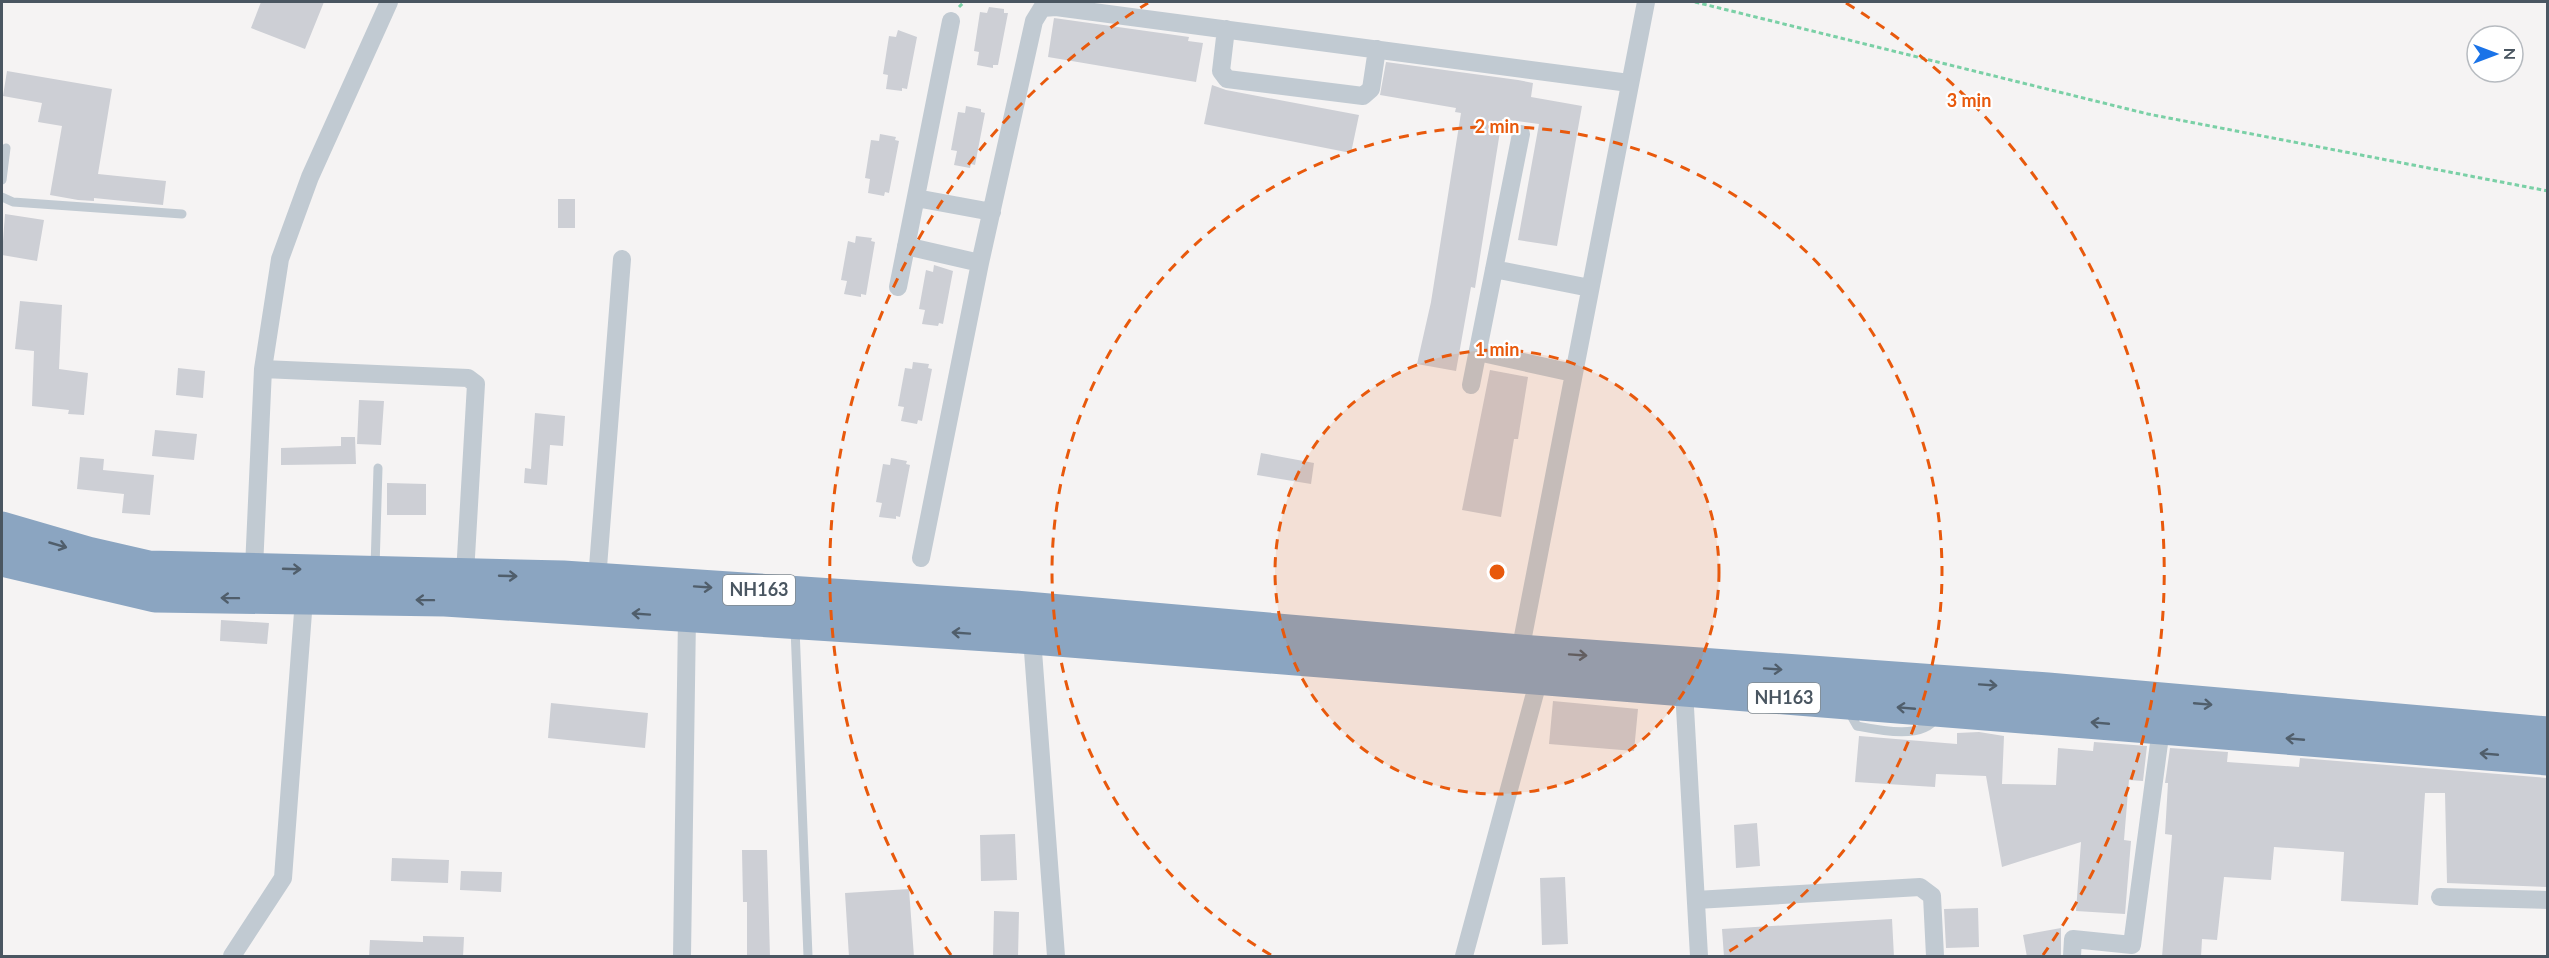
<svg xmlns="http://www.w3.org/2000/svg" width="2549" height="958" font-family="Lato,sans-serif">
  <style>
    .building { fill: #cdcfd5 }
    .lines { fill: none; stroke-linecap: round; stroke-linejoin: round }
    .path { stroke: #7ad0a6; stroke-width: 3; stroke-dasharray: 4.5 3; stroke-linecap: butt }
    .lane { stroke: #c1cad2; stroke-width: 9 }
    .street { stroke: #c1cad2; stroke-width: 18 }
    .highway { stroke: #8ba5c1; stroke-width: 33 }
    .oneway { stroke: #505e6b }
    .ring { fill: none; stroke: #e8590c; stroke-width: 3; stroke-dasharray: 10 8 }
    .labels { text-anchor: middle; stroke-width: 4.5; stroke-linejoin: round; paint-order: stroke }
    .shield { fill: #fff; stroke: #808990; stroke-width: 1.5 }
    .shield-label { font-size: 18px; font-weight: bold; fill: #4a5661 }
    .centre { fill: #e8590c; stroke: #fff; stroke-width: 3 }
    .ring-label { font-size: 18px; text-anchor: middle; font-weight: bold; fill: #e8590c; stroke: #fff; stroke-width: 4.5; stroke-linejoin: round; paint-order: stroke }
  </style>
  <rect width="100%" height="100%" fill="#f5f3f3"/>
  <path class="building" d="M261 2H324L305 49 251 28Z
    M989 7 1004 9V13H1008L998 65H993V68L977 65 979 52 974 51 980 12 987 13Z
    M1054 18 1189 37 1188 41 1203 43 1196 82 1048 57Z
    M898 30 917 37 907 89 902 88V91L886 89 888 75 883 74 889 36 896 37Z
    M1386 62 1518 80 1533 83 1531 97 1582 106 1557 246 1518 240 1539 124 1502 119 1475 288 1471 287 1456 371 1417 364 1431 302 1461 113 1455 112 1456 108 1380 95Z
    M7 71 112 89 98 174 166 181 163 205 94 198V201L78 200 50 195 62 126 38 122 42 103 3 96Z
    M1212 85 1226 90 1359 115 1351 153 1204 124Z
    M966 106 981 109V112L985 113 975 165 971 164 970 168 954 165 957 151 951 150 958 112 965 113Z
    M880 134 896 137 895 140 899 141 889 193 885 192 884 196 868 193 870 179 865 178 871 140 879 141Z
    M558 199H575V228H558Z
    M5 214 44 220 37 261 2 255Z
    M856 236 872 238 871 241 875 242 866 295 861 294V297L844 294 847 281 841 280 848 241 855 243Z
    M934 265 953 271 943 324 939 323 938 326 922 324 925 310 919 309 926 270 933 272Z
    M20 301 62 305 59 369 88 373 84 415 68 414 69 410 32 406 34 351 15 349Z
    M913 362 929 364 928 368 932 369 922 421 918 420 917 424 901 421 904 407 898 406 905 368 912 369Z
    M178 368 205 371 203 398 176 395Z
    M1490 370 1528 377 1518 439H1514L1501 517 1462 510Z
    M359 400 384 401 381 445 357 444Z
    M535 413 565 416 563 446 550 445 547 485 524 483 525 468 531 469Z
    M155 430 197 434 194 460 152 456Z
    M341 437H355L356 464 281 465V448L341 446Z
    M1261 453 1314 463 1311 484 1257 475Z
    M80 457 104 459 103 470 154 475 150 515 122 513 124 494 77 489Z
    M891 458 907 461 906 464 910 465 900 517 896 516V519L879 517 882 503 876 502 883 464 890 465Z
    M387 483 426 484V515H387Z
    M221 620 269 623 267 644 220 641Z
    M1553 701 1638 709 1634 751 1549 744Z
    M551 703 648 713 645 748 548 738Z
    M1979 732 2004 736 2002 784 2056 785 2058 748 2093 751 2094 742 2147 746 2143 781 2129 780 2124 840 2131 841 2125 914 2076 911 2081 842 2002 867 1986 776 1936 774 1935 787 1855 782 1859 736 1957 744V733Z
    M2170 748 2228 752 2227 762 2299 767 2300 758 2547 778V887L2447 883 2445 793H2425L2418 905 2341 901 2344 852 2274 847 2271 880 2224 877 2217 940 2202 939 2201 957H2162L2172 835 2165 834 2168 783H2165Z
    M1757 823 1760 866 1736 868 1734 825Z
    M1015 834 1017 880 981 881 980 835Z
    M742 850H767L770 957H747V902H743Z
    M392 858 449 860 448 883 391 881Z
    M461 871 502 872 501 892 460 890Z
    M1565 877 1568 944 1542 945 1540 878Z
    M909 889 914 957H849L845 893Z
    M1978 908 1979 947 1946 948 1944 909Z
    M994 911 1019 912 1018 957H993Z
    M1892 919 1894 957H1724L1722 929Z
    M2061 928V957H2027L2023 935Z
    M423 936 464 937 463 957H369L370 940 423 942Z"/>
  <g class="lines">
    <path class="path" d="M1695 2 2148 114 2548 191
      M959 7 964 2"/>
    <path class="lane" d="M2 180 6 148
      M2 197 13 202 182 214
      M375 568 378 468
      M795 628 808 956
      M1848 710 1857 726C1878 730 1923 740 1936 718"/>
    <path class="street" d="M1226 29 1221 71 1227 79 1363 96 1371 89 1377 49
      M916 198 992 212
      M906 246 980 263
      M1494 269 1590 288
      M898 287 951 21
      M1478 352 1573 373
      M263 369 468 378 476 384 465 574
      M1471 385 1521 134
      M921 558 980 263 1034 21 1042 8 1056 7 1629 83
      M254 568 263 369 280 259 310 177 389 2
      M597 580 622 259
      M1032 638 1056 956
      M1519 657 1646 2
      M1684 690 1699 956
      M2440 897 2548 900
      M1696 900 1920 887 1932 896 1935 956
      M232 956 283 878 304 599
      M682 956 687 617
      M1464 956 1541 671
      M2072 956 2073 939 2132 945 2162 721"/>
    <path class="highway" d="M2 528 88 553 149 567 563 577 1014 607 1520 651 2048 689 2548 733
      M2 560 155 596 445 600 1020 637 2548 759"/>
  </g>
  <defs><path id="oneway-shaft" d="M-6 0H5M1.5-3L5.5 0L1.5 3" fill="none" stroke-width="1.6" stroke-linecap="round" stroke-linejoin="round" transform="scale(1.5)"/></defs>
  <g class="oneway">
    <use href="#oneway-shaft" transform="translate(58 545) rotate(16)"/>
    <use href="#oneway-shaft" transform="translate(292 569) rotate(2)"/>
    <use href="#oneway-shaft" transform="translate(508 576) rotate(2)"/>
    <use href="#oneway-shaft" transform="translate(703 587) rotate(4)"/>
    <use href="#oneway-shaft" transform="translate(230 598) rotate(-179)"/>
    <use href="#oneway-shaft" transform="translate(425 600) rotate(-179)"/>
    <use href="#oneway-shaft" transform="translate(641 614) rotate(-176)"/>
    <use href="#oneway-shaft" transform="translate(961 633) rotate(-176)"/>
    <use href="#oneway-shaft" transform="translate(1578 655) rotate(4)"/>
    <use href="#oneway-shaft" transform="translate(1773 669) rotate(4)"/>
    <use href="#oneway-shaft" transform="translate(1988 685) rotate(4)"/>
    <use href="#oneway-shaft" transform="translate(2203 704) rotate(5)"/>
    <use href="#oneway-shaft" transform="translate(1906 708) rotate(-175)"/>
    <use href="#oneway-shaft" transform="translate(2100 723) rotate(-175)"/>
    <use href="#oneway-shaft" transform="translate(2295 739) rotate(-175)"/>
    <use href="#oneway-shaft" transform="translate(2489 754) rotate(-175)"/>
  </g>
  <circle cx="1497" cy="572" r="222" fill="#e8590c" fill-opacity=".12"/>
  <g class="ring">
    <circle cx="1497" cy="572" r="222"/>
    <path d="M1271 955A445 445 0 1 1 1723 955"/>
    <path d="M951 955A667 667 0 0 1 1148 3M1846 3A667 667 0 0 1 2043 955"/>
  </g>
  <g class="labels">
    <g class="shield">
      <rect x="723" y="575" width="72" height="30" rx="4.5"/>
      <rect x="1748" y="683" width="72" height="30" rx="4.5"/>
    </g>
    <g class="shield-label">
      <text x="759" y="596">NH163</text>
      <text x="1784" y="704">NH163</text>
    </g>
  </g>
  <circle cx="1497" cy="572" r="9" class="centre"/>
  <g class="ring-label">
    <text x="1969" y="107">3 min</text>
    <text x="1497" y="133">2 min</text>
    <text x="1497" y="356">1 min</text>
  </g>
  <rect width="2549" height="958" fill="none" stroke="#4a5661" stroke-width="6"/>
  <g transform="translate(2495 54) rotate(90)"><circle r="28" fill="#ffffff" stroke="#b7bbc0" stroke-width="1.5"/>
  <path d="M0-4.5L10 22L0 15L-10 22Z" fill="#1a73e8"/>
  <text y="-9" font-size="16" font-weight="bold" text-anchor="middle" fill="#4a5661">N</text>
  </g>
</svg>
